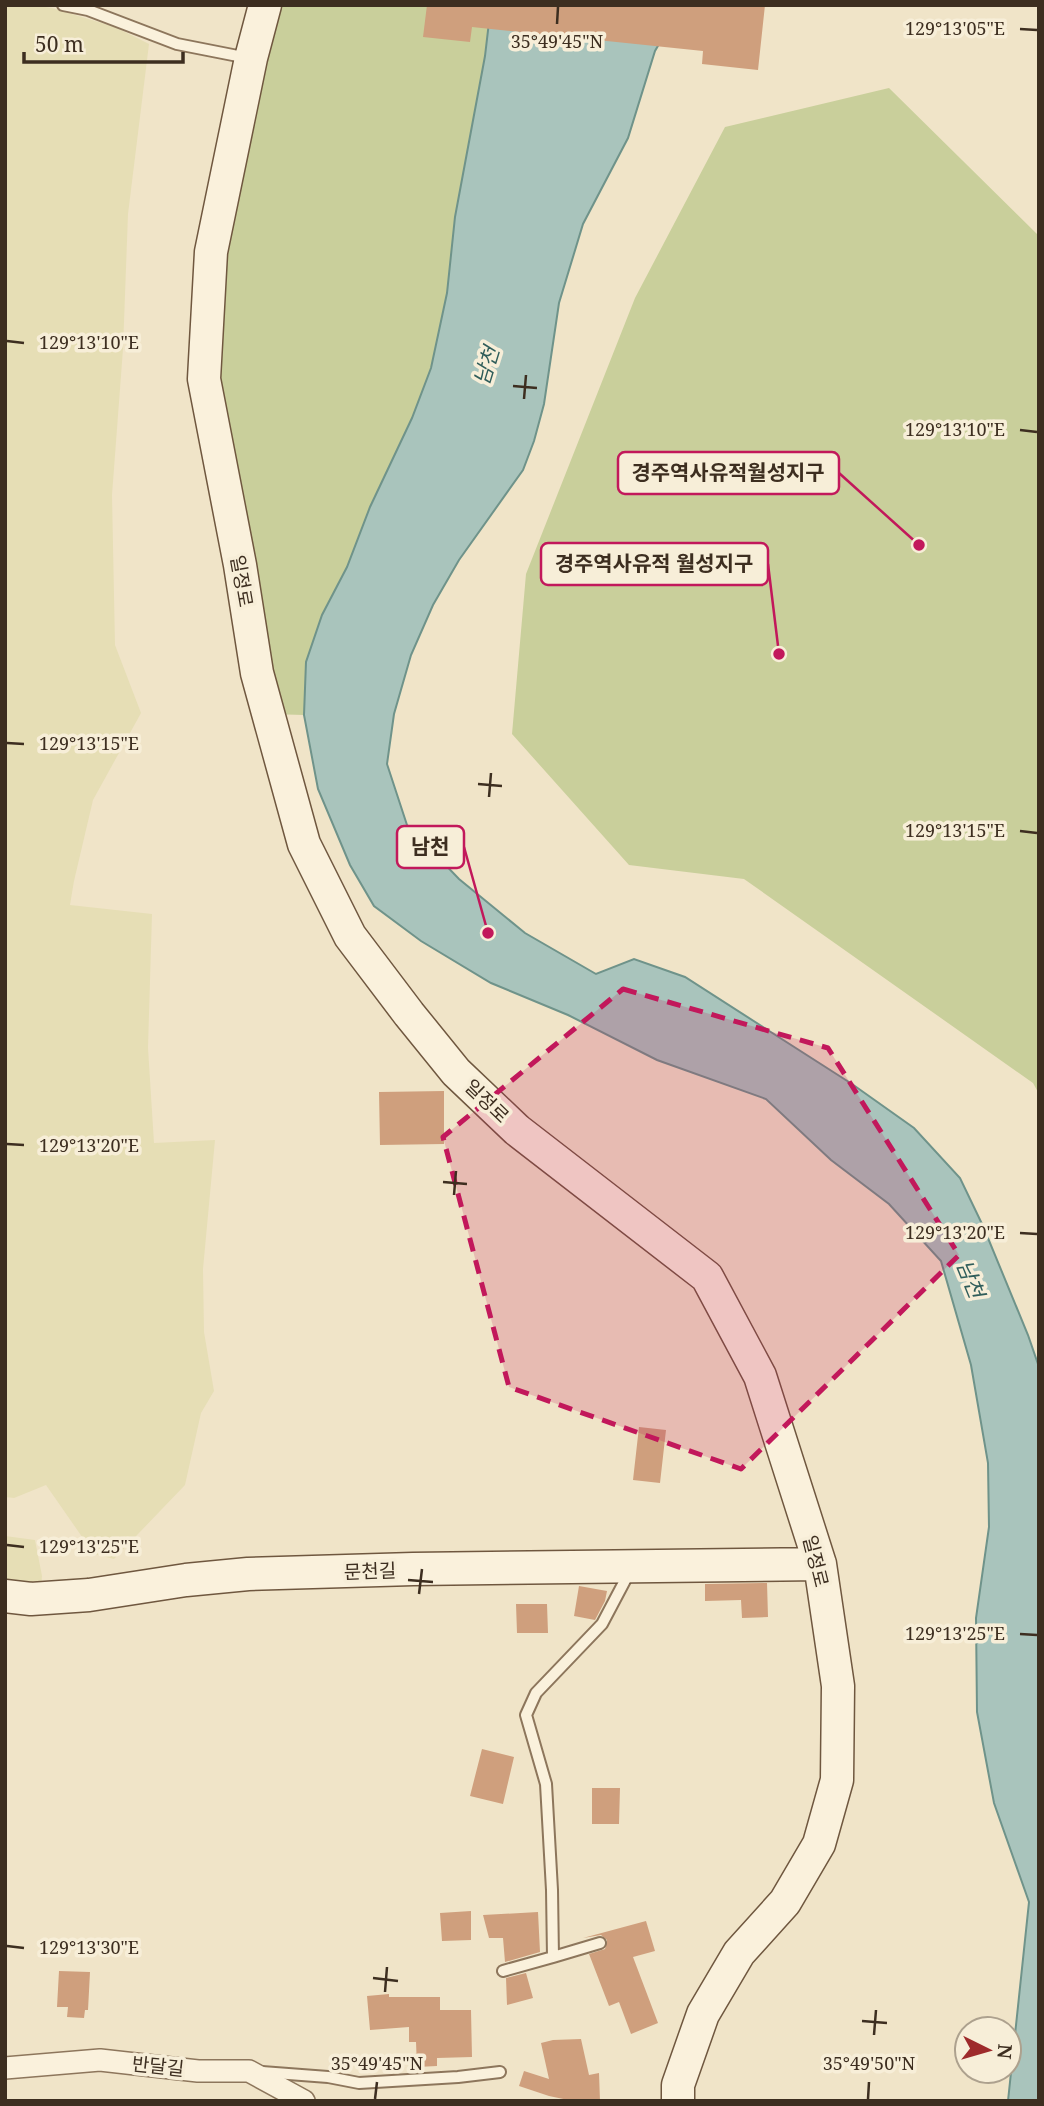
<svg xmlns="http://www.w3.org/2000/svg" width="1044" height="2106" font-family="'Noto Serif','Noto Sans KR',serif">
  <style>
    .farmland { fill: #e6deb5 }
    .green { fill: #c9cf9b }
    .water { fill: #a9c4bc; stroke: #6f938a; stroke-width: 2 }
    .building { fill: #cf9f7d }
    .lines { fill: none; stroke-linecap: round; stroke-linejoin: round }
    .lane-casing { stroke: #8d765c; stroke-width: 14 }
    .street-casing { stroke: #8d765c; stroke-width: 24 }
    .secondary-casing { stroke: #6f573f; stroke-width: 35 }
    .lane { stroke: #faf1dc; stroke-width: 10 }
    .street { stroke: #faf1dc; stroke-width: 21 }
    .secondary { stroke: #faf1dc; stroke-width: 32 }
    .marked { fill: #c2185b; fill-opacity: 0.2; stroke: #c2185b; stroke-width: 5; stroke-dasharray: 14 9; stroke-linejoin: round }
    .ticks { fill: none; stroke: #3d2e20; stroke-width: 2.5 }
    .labels { text-anchor: middle; stroke-width: 7; stroke-linejoin: round; paint-order: stroke }
    .street-label { font-size: 19px; fill: #3d2e20; stroke: #f7eed8 }
    .water-label { font-size: 21px; font-style: italic; fill: #2f5d5a; stroke: #f7eed8 }
    .ticks-label { font-size: 18px; text-anchor: middle; fill: #3d2e20; stroke: #f7eed8; stroke-width: 7; stroke-linejoin: round; paint-order: stroke }
    .leader { fill: none; stroke: #c2185b; stroke-width: 2.5 }
    .callout-dot { fill: #c2185b; stroke: #f7eed8; stroke-width: 2.5 }
    .callout { fill: #f7eed8; stroke: #c2185b; stroke-width: 2.5 }
    .callout-label { font-size: 21px; text-anchor: middle; font-weight: bold; fill: #3d2e20 }
  </style>
  <rect width="100%" height="100%" fill="#f0e4c8"/>
  <path class="farmland" d="M5 5H33L52 8 115 27 149 44 128 214 123 349 112 495 115 645 141 713 93 800 74 881 70 905 152 914 148 1048 154 1143 215 1140 203 1269 204 1332 214 1391 201 1413 185 1485 114 1559 94 1554 46 1485 14 1498 5 1497Z
    M5 1536 35 1540 42 1576 41 1588 5 1587Z"/>
  <path class="green" d="M265 5H491L485 56 455 217 447 293 431 368 412 418 347 567 322 615 306 662 304 715 269 714 204 379Z
    M889 88 1039 236V1094L1033 1083 744 879 629 865 512 734 526 574 635 298 725 127Z"/>
  <path class="water" d="M491 5H682L655 51 628 138 583 224 559 303 544 404 534 441 523 470 459 560 433 605 411 655 394 714 387 764 407 825 459 879 525 933 596 974 634 959 685 977 852 1084 914 1128 960 1178 983 1226 1028 1335 1039 1367V2101H1008L1029 1902 994 1803 977 1712 976 1618 989 1527 988 1463 971 1365 941 1261 889 1204 831 1160 766 1099 657 1060 568 1015 491 983 421 941 374 906 350 865 318 789 304 715 306 662 322 615 347 567 370 507 412 418 431 368 447 293 455 217 485 56Z"/>
  <path class="building" d="M427 5H765L758 70 702 64 703 51 472 27 470 42 423 37Z
    M444 1091V1144L380 1145 379 1092Z
    M639 1427 666 1430 660 1483 633 1480Z
    M767 1583 768 1617 742 1618 741 1600 705 1601V1584Z
    M579 1586 607 1591 605 1601 595 1620 574 1616Z
    M516 1604H547L548 1633H517Z
    M482 1749 514 1757 503 1804 470 1796Z
    M592 1788H620L619 1824H592Z
    M471 1911V1940L442 1941 440 1913Z
    M538 1912 540 1952 505 1962 503 1938H489L483 1915Z
    M646 1921 655 1951 633 1957 658 2023 631 2034 619 2002 609 2006 589 1954 605 1949 607 1940 601 1935 583 1938Z
    M59 1971 90 1972 88 2010H85L84 2018 67 2017 68 2007H57Z
    M526 1973 533 1998 507 2005 506 1978Z
    M389 1994V1997H440V2010H471L472 2057 437 2058V2066L417 2067 416 2042H409V2027L370 2030 367 1996Z
    M581 2039 589 2075 599 2073 600 2101H573L549 2096 519 2086 524 2071 549 2079 541 2043 553 2040Z"/>
  <g class="lines">
    <defs>
      <path id="lane" d="M63 5 88 10 177 44 248 58
        M553 1957 600 1943
        M503 1971 553 1957 552 1890 546 1784 526 1715 536 1693 602 1624 630 1571
        M262 2072 328 2077 359 2083 458 2077 500 2072"/>
      <path id="street" d="M5 2068 100 2060 198 2071H249L304 2101"/>
      <path id="secondary" d="M265 5 251 58 211 252 204 379 240 565 257 673 304 844 350 936 409 1014 456 1072 517 1130 707 1277 760 1376 820 1564 838 1686 837 1780 819 1844 785 1902 739 1953 703 2014 678 2085V2101
        M5 1596 31 1599 89 1595 186 1580 248 1574 413 1569 820 1564"/>
    </defs>
    <use href="#lane" class="lane-casing"/>
    <use href="#street" class="street-casing"/>
    <use href="#secondary" class="secondary-casing"/>
    <use href="#lane" class="lane"/>
    <use href="#street" class="street"/>
    <use href="#secondary" class="secondary"/>
  </g>
  <path class="marked" d="M623 989 828 1048 959 1255 741 1469 509 1387 443 1137Z"/>
  <path class="ticks" d="M557 24 558 7M1020 29 1037 30M7 341 24 343M513 386 537 388M524 399 526 375M1020 430 1037 432M7 743 24 744M478 784 502 786M489 797 491 773M1020 831 1037 833M7 1144 24 1145M443 1182 467 1184M454 1195 456 1171M1020 1233 1037 1234M7 1545 24 1547M408 1580 433 1582M419 1594 422 1569M1020 1634 1037 1635M7 1946 24 1948M373 1978 398 1981M385 1992 387 1967M862 2021 887 2023M874 2035 876 2010M375 2099 377 2082M868 2099 869 2082"/>
  <g class="labels">
    <g class="street-label">
      <text transform="translate(242 581) rotate(80)" y="7">일정로</text>
      <text transform="translate(487 1101) rotate(44)" y="7">일정로</text>
      <text transform="translate(816 1561) rotate(76)" y="7">일정로</text>
      <text transform="translate(370 1571) rotate(-2)" y="7">문천길</text>
      <text transform="translate(158 2066) rotate(6)" y="7">반달길</text>
    </g>
    <g class="water-label">
      <text transform="translate(487 366) rotate(-73)" y="7">남천</text>
      <text transform="translate(970 1279) rotate(68)" y="7">남천</text>
    </g>
  </g>
  <g class="ticks-label">
    <text x="955" y="35">129°13'05"E</text>
    <text x="557" y="48">35°49'45"N</text>
    <text x="89" y="349">129°13'10"E</text>
    <text x="955" y="436">129°13'10"E</text>
    <text x="89" y="750">129°13'15"E</text>
    <text x="955" y="837">129°13'15"E</text>
    <text x="89" y="1152">129°13'20"E</text>
    <text x="955" y="1239">129°13'20"E</text>
    <text x="89" y="1553">129°13'25"E</text>
    <text x="955" y="1640">129°13'25"E</text>
    <text x="89" y="1954">129°13'30"E</text>
    <text x="377" y="2070">35°49'45"N</text>
    <text x="869" y="2070">35°49'50"N</text>
  </g>
  <path class="leader" d="M919 545L839 473M779 654L768 564M488 933L464 847"/>
  <g class="callout-dot">
    <circle cx="919" cy="545" r="7"/>
    <circle cx="779" cy="654" r="7"/>
    <circle cx="488" cy="933" r="7"/>
  </g>
  <g class="callout">
    <rect x="618" y="452" width="221" height="42" rx="7"/>
    <rect x="541" y="543" width="227" height="42" rx="7"/>
    <rect x="397" y="826" width="67" height="42" rx="7"/>
  </g>
  <g class="callout-label">
    <text x="728" y="480">경주역사유적월성지구</text>
    <text x="654" y="571">경주역사유적 월성지구</text>
    <text x="430" y="854">남천</text>
  </g>
  <rect width="1044" height="2106" fill="none" stroke="#3d2e20" stroke-width="14"/>
  <g transform="translate(988 2050) rotate(95)"><circle r="33" fill="#f7eed8" stroke="#ada18e" stroke-width="2"/>
  <path d="M0-5L12 26L0 18L-12 26Z" fill="#9e2a2b"/>
  <text y="-10" font-size="19" font-weight="bold" text-anchor="middle" fill="#3d2e20">N</text>
  </g>
  <path d="M24 52v10h159v-10" fill="none" stroke="#3d2e20" stroke-width="3.5"/>
  <text x="35" y="52" font-size="21" fill="#3d2e20" stroke="#f7eed8" stroke-width="5" paint-order="stroke">50 m</text>
</svg>
